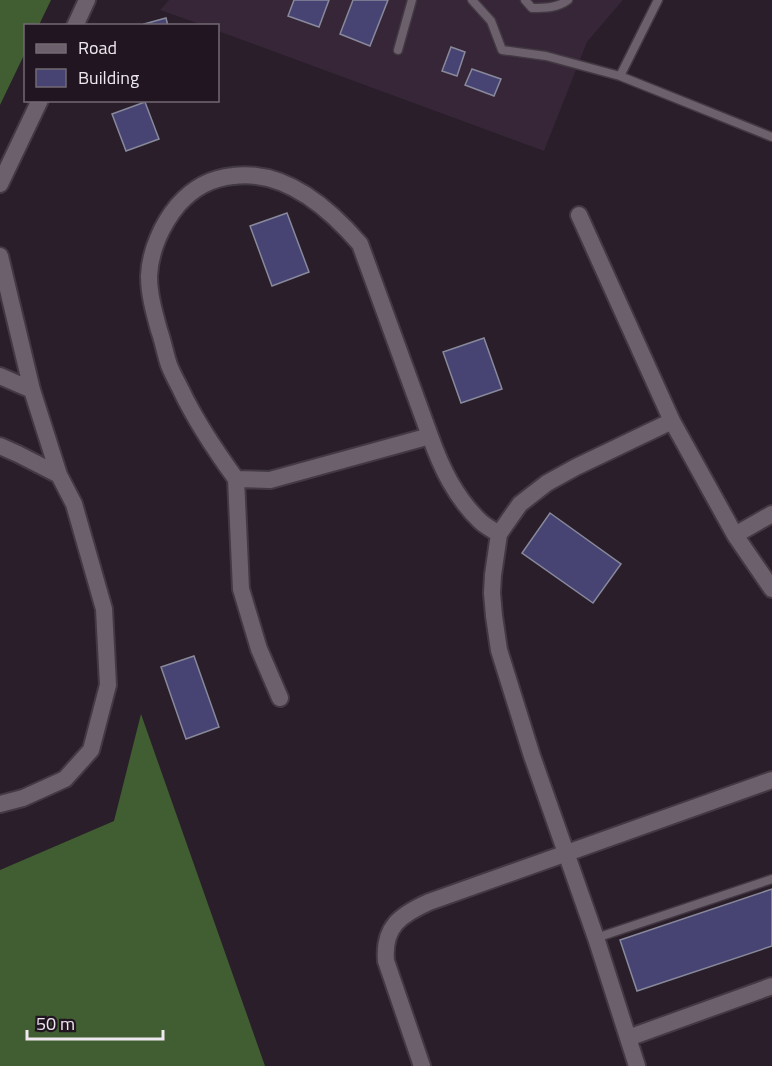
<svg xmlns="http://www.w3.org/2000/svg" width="772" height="1066" font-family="'Titillium Web',sans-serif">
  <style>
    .built { fill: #362637 }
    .forest { fill: #405e31 }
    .building { fill: #474474; stroke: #88899b; stroke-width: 1.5 }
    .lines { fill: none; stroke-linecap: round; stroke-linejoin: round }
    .lane-casing { stroke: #433943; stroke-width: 11 }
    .street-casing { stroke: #433943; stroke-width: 20 }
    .lane { stroke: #6c606d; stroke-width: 8 }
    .street { stroke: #6c606d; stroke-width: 16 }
  </style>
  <rect width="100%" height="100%" fill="#291e2a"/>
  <path class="built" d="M169 0H623L587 42 544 151 218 31V26L202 25 160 10Z"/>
  <path class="forest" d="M0 0H51L39 25 26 26 25 53 0 105Z
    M141 714 265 1066H0V870L114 821Z"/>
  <path class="building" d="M294 0H329L319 27 288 16Z
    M353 0H388L370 46 340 34Z
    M166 18 168 26H145L144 24Z
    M451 47 465 52 457 76 442 71Z
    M472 69 501 79 494 96 465 85Z
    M145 102 159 139 126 151 112 114Z
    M287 213 309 272 272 286 250 226Z
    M484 338 502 389 461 403 443 352Z
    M550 513 621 564 593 603 522 553Z
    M194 656 219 727 186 739 161 667Z
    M772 889V946L637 991 620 940Z"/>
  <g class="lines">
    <defs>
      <path id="lane" d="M472 0 491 21 502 50 546 56 620 76 772 137
        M525 0 532 8C544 8 558 8 568 0
        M398 50 412 0
        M620 76 658 0
        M596 938 772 879"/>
      <path id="street" d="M75 26 87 0
        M0 184 40 100
        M579 215 672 421 735 535 772 589
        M0 256 32 390 59 475 74 504 104 609 108 685 91 750 65 779 23 798 0 804
        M0 376 32 390
        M430 436 270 480 236 479C215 450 196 422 181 390 177 382 172 373 169 365 165 353 163 341 159 330 154 312 149 294 149 276 150 251 162 224 178 205 193 188 211 178 233 176 284 169 329 208 360 244L430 436C441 467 455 497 480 521 485 526 493 530 499 534
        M0 446 18 454 59 475
        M236 479 241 589 259 649 280 698
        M735 535 772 514
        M628 1038 772 986
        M422 1066 386 961C383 927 400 915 429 902L772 780
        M637 1066 596 938 532 756 499 650 494 616 492 593 493 575 499 534 520 504 547 483 576 467 672 421"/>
    </defs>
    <use href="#lane" class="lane-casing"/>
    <use href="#street" class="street-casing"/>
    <use href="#lane" class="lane"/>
    <use href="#street" class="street"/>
  </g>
  <rect x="24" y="24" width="195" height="78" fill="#201520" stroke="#736973" stroke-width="1.5"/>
  <rect x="36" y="44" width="30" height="9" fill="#6c606d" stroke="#736973" stroke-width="1.5"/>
  <text x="78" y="54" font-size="18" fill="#efe8f0">Road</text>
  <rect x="36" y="69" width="30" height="18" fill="#474474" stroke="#736973" stroke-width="1.5"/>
  <text x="78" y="84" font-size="18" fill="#efe8f0">Building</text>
  <path d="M27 1030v9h136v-9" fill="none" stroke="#efe8f0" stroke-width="3"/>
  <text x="36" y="1030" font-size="18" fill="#efe8f0" stroke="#201520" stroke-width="4.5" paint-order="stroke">50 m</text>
</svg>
